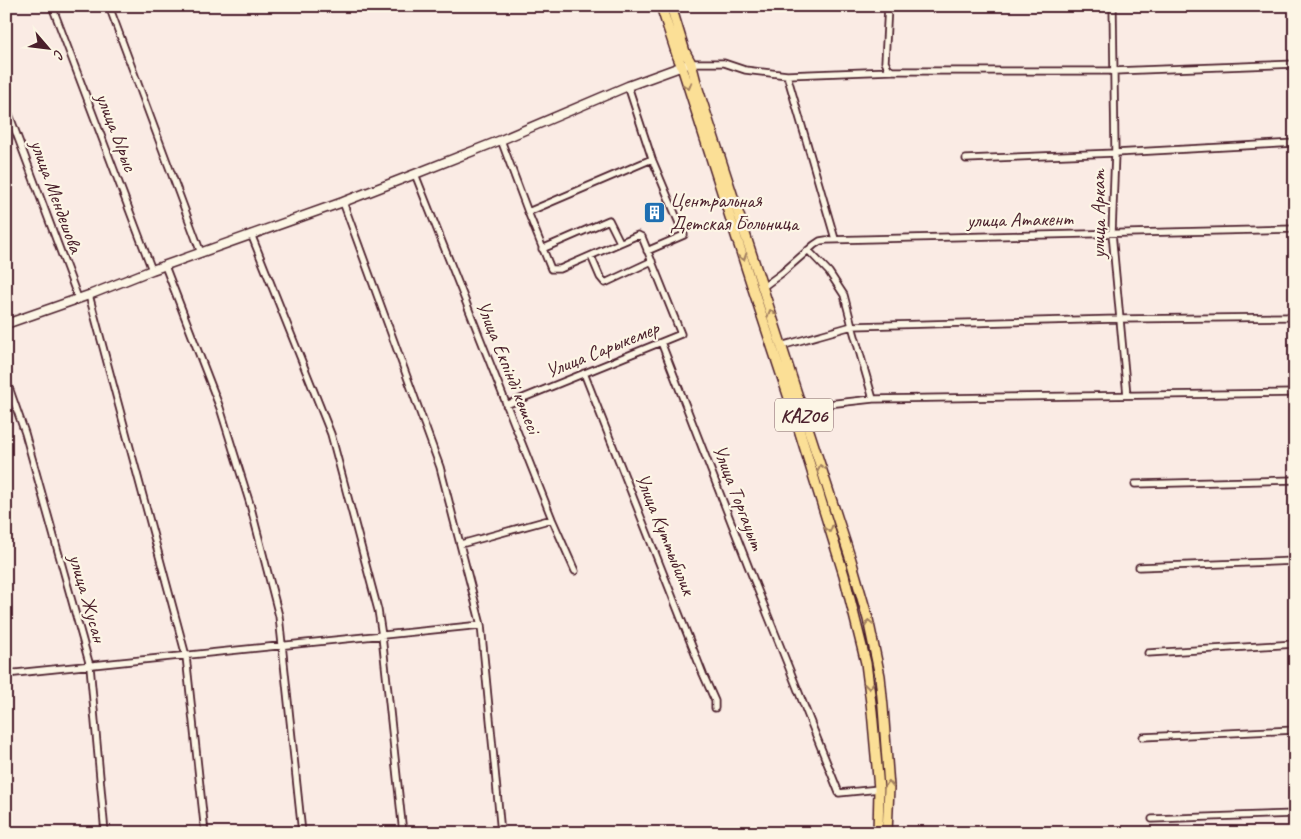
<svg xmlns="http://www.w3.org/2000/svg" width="1301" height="839" font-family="Caveat,sans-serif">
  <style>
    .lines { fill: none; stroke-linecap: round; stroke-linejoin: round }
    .minor-casing { stroke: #4a1f2b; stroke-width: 9 }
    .secondary-casing { stroke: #4a1f2b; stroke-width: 11 }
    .trunk-casing { stroke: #4a1f2b; stroke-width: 12 }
    .minor { stroke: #fcf5e5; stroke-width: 5.5 }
    .secondary { stroke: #fcf5e5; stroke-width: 8 }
    .trunk { stroke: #fbdf96; stroke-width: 9 }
    .oneway { stroke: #a27f60 }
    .labels { text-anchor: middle; stroke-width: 4.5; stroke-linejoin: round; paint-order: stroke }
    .shield { fill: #fcf5e5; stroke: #7f5f63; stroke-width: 1 }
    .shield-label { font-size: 19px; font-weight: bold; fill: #4a1f2b }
    .street-label { font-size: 20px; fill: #4a1f2b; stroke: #fcf5e5 }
    .poi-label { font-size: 20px; fill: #4a1f2b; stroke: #fcf5e5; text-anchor: start }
  </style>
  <rect width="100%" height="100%" fill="#faebe4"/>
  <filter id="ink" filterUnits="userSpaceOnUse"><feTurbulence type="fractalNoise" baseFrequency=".02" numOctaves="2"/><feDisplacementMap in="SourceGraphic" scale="10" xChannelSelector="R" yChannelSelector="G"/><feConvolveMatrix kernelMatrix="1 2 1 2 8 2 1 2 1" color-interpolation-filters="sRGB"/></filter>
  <g filter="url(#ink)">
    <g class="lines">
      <defs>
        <path id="minor" d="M52 6 152 270
          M109 6 201 253
          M888 6 885 62 888 68 892 71
          M691 63H724L745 70 787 75 892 71H1114L1295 64
          M787 75 835 239
          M628 86 652 159 684 235 647 251
          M6 106 78 298
          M501 140 528 212
          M966 159 1115 153 1113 6
          M415 174 552 519 575 571
          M343 202 440 467 481 625 501 833
          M251 234 331 434 378 610 382 636 403 833
          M542 249 609 220 620 242
          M808 250 829 272 844 295 852 326 873 399
          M591 256 600 277 605 283 652 261
          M165 266 220 408 250 504 279 616 302 833
          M763 287 782 273 814 245 820 241 826 240 1295 229
          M89 295 186 656 205 833
          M661 342 749 568 839 793 879 789
          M781 346 852 326 1119 319 1295 317
          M584 373 703 674 715 701V708
          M6 379 25 433 90 666 105 833
          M1127 395 1112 233 1115 153 1295 143
          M506 405 681 334 642 237 638 235 560 269H551L528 212 652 159
          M801 407 873 399 1295 393
          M1135 484 1295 480
          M461 544 552 519
          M1139 567 1295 561
          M1148 653 1295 644
          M6 674 481 625
          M1143 737 1295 730
          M1152 819 1295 814
          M457 833 500 830"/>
        <path id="secondary" d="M6 324 89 295 152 270 343 202 415 174 501 140 628 86 691 63"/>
        <path id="trunk" d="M661 6 677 55 682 67 754 292 793 410 844 575 866 663 872 711 879 789 878 833
          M671 6 685 52 691 63 697 86 851 560 868 619 880 676 883 707 889 787 887 833"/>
      </defs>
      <use href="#minor" class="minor-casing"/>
      <use href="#secondary" class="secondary-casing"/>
      <use href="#trunk" class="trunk-casing"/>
      <use href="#minor" class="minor"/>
      <use href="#secondary" class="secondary"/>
      <use href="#trunk" class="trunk"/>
    </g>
    <defs><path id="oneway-chevron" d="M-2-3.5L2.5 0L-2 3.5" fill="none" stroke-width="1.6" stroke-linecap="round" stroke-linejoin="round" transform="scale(1.25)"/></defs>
    <g class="oneway">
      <use href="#oneway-chevron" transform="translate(688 86) rotate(73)"/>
      <use href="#oneway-chevron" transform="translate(743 257) rotate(72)"/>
      <use href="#oneway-chevron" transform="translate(771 313) rotate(-107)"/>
      <use href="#oneway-chevron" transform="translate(821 468) rotate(-108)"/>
      <use href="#oneway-chevron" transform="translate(829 529) rotate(73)"/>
      <use href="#oneway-chevron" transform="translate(869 623) rotate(-103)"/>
      <use href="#oneway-chevron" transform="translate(869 686) rotate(83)"/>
      <use href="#oneway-chevron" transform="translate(889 784) rotate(-92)"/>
    </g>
  </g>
  <defs>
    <symbol id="building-square" viewBox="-11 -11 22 22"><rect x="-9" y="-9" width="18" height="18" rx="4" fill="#1f6fb2" stroke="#fcf5e5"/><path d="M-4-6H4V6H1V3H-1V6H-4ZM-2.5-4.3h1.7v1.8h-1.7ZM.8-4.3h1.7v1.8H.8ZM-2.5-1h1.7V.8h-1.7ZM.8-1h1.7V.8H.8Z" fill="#fff"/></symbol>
  </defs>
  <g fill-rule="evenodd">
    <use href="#building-square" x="642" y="200" width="25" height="25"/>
  </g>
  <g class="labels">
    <rect class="shield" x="775" y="398.5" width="58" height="33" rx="4"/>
    <g class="shield-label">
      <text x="804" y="422">KАZ06</text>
    </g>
    <g class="street-label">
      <text transform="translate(117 132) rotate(69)" y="7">улица Ырыс</text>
      <text transform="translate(57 196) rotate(70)" y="7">улица Мендешова</text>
      <text transform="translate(1098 214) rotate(-90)" y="7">улица Аркат</text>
      <text transform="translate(1020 219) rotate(-1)" y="7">улица Атакент</text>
      <text transform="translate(602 349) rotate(-22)" y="7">Улица Сарыкемер</text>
      <text transform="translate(509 367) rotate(68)" y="7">Улица Екпінді көшесі</text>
      <text transform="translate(739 497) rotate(69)" y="7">Улица Торгауыт</text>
      <text transform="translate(666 534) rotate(68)" y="7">Улица Куттыбилик</text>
      <text transform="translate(88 598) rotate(74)" y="7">улица Жусан</text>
    </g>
    <g class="poi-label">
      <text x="670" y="207">Центральная<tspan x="670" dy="23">Детская Больница</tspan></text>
    </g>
  </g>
  <rect width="1301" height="839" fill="none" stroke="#fcf5e5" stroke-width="25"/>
  <rect x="12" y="12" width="1276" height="814" fill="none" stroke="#4a1f2b" stroke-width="2" filter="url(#ink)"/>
  <g transform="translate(48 48) rotate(118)" stroke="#fcf5e5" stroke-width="4" paint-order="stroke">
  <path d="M0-4L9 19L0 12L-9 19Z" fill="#4a1f2b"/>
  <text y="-8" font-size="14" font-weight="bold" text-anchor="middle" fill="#4a1f2b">С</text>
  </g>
</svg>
